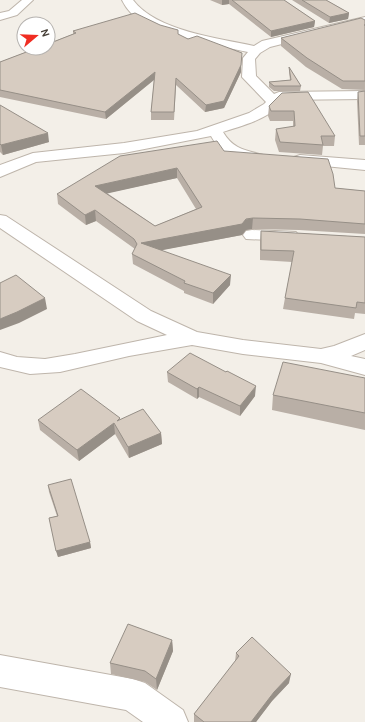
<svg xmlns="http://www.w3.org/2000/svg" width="365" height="722" font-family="Karla,sans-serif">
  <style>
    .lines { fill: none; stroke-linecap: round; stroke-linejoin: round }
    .minor-casing { stroke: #beb5ab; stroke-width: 2 }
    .minor { fill: #fff; fill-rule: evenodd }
    .wall { fill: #b9afa6; fill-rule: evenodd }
    .shaded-wall { fill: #968f87 }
    .building { fill: #d7ccc1; stroke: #968f87; fill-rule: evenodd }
  </style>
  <rect width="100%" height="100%" fill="#f3efe8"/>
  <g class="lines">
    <defs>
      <path id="minor" d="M22 0H33L17 15 0 20V13L9 11Z
        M122 0H133C156 31 218 38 254 46L262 41 365 17V23L270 47 260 53 255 59 256 76 274 94 279 92 365 91V99L279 100C278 117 238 127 223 132 233 149 245 150 263 155L265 158 263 161C241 167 221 154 211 136L124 153 36 162 0 177V165L33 153 124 143 197 131 249 113 264 104 266 102 242 77 243 58 248 52C216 45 155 35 131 13 127 9 124 4 122 0Z
        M300 155 365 160V170L294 163 292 160 294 157Z
        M0 215 6 216 151 311 197 332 243 340 321 349 334 346 365 334V350L351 356 365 359V375L321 363 243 354 192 345 129 356 60 372 30 374 0 367V352L17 357 45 359 75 354 167 335 137 321 0 228Z
        M252 230 296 232 299 236 296 240 290 241 246 239 243 235 246 231Z
        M0 655 133 679 145 683 183 710 188 722H143L126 710 0 687Z"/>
    </defs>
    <use href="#minor" class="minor-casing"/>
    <use href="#minor" class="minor"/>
  </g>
  <path class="wall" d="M210 0H284L315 21 314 27 271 37 229 4 222 5Z
    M292 0H326L349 13 348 19 329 23Z
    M365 20V90L342 89 306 67 281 46V38Z
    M73 31 178 34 241 72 224 108 205 112 176 85 174 120H151V112L154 80 106 119 0 97V62L73 34Z
    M289 67 301 86 300 91H274L269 87V82L290 80 289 72Z
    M365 91V145H359L357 101 358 92Z
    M282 93 335 136 334 146H323L322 155 279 152 275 140 276 129 293 127V121H270L268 116 269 106Z
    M0 105 49 142 3 155 0 152Z
    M224 151 335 188 365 191V234L299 230 252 229 246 230 242 235 161 250 230 285 213 304 184 293V291L133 264 132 254 135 249 96 221 86 225 58 204 57 194ZM177 178 196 209 155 226 107 193Z
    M261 231 365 237V314L355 313 354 319 283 309 285 298 292 262 260 260V241Z
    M167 372 255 396 240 416 199 397 197 399 168 382Z
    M365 378V430L272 410 273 395Z
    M121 419 161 433 162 444 129 458 115 434 79 461 40 430 38 420Z
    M48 485 90 542 91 548 58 557 49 518 57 516 49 492Z
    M172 640 173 651 157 690 145 682 111 674 110 663Z
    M236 653 289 683 272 701 256 722H194V714L235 662Z"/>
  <path class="shaded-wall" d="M222 0H229V4L222 5Z
    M349 13 348 19 329 23 330 17Z
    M315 21 314 27 271 37V31Z
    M241 65V72L224 108 205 112 206 105Z
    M155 72V79L106 119 105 112Z
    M48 133 49 142 3 155 1 145Z
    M177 168V178L96 196 95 186Z
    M95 210 96 221 86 225 85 215Z
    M253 218 252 229 246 230 242 235 142 254 141 243Z
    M231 275 230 285 213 304V293Z
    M45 298 47 309 19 323 0 330V319Z
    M256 386 255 396 240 416V406Z
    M199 387V397L197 399V389Z
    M114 423 115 434 79 461 77 450Z
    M161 433 162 444 129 458 128 447Z
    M90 542 91 548 58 557 56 551Z
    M172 640 173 651 157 690 156 679Z
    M291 674 289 683 272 701 256 722H251L274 692Z"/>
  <path class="building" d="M232 0H284L315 21 271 31Z
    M302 0H326L349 13 330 17Z
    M135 13 160 25 178 30V34L188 39 197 36 242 53 241 65 224 101 206 105 176 78 174 112H151L155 72 105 112 0 90V62L37 48H48V44L76 33 73 31Z
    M361 18 365 20V25H364H365V81H343L307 58 281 38Z
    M289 67 301 86H274L269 82 291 80Z
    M365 91V136H360L358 92Z
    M308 92 335 136H321L323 145 280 142 276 129 295 126 294 111H271L269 106 282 93Z
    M0 105 48 133 1 145 0 144Z
    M217 141 224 151 328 159 333 174 335 188 365 191V224L300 219 253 218 246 219 242 224 141 243 231 275 213 293 184 283 185 281 132 254 137 244 134 239 95 210 85 215 57 194 120 156ZM177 168 202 207 155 226 95 186Z
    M261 231 365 237V303L357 302 356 308 285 298 294 251 261 250Z
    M16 275 45 298 17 312 0 319V283Z
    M190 353 226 372 227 371 256 386 240 406 199 387 197 389 167 372Z
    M283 362 365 378V413L273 395Z
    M81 389 120 418 117 421 143 409 161 433 128 447 114 423 77 450 38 420Z
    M71 479 90 542 56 551 49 518 58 516 48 485Z
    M128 624 172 640 156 679 145 671 110 663Z
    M252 637 291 674 274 692 251 722H204L194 714 239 656 236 653Z"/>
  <g transform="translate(36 36) rotate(71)"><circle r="19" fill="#ffffff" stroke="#b5b2af"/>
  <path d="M0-3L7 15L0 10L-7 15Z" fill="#f02d22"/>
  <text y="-6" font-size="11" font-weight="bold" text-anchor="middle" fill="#463f37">N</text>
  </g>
</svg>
